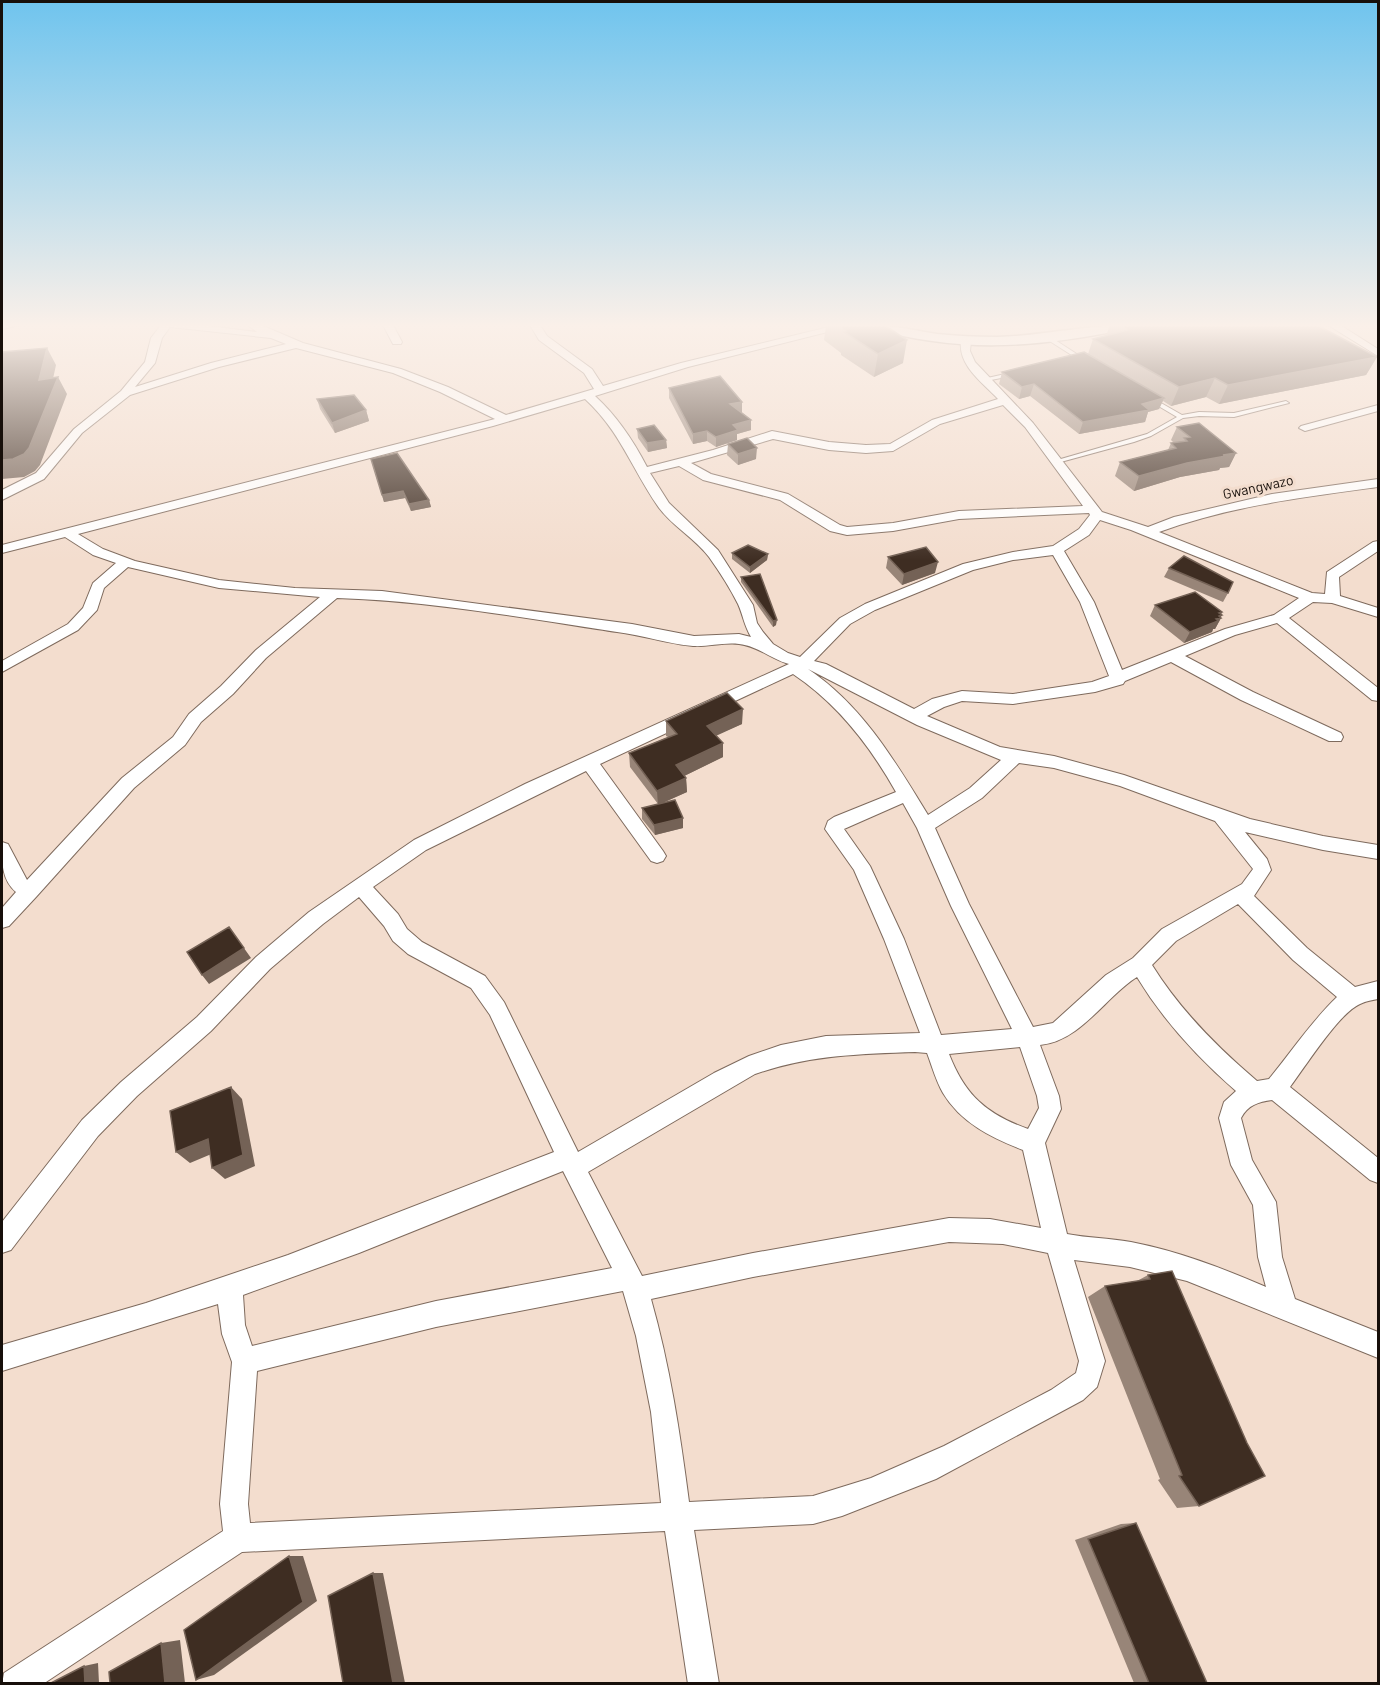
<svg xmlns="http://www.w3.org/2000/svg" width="1380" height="1685" font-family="Barlow,sans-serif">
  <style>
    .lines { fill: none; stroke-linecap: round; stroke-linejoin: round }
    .service-casing { stroke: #7e6a5d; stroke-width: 2 }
    .minor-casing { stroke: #7e6a5d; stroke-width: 2 }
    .primary-casing { stroke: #7e6a5d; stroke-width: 3 }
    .service { fill: #fff; fill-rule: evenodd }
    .minor { fill: #fff; fill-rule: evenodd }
    .primary { fill: #fff; fill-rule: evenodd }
    .wall { fill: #988578 }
    .shaded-wall { fill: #746256 }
    .building { fill: #3e2d22; stroke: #746256; stroke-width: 1.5 }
    .labels { text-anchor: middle; stroke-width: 6; stroke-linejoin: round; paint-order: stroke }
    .far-street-label { font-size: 14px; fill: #170f0a; stroke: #f3ddce }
  </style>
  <rect width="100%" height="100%" fill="#f3ddce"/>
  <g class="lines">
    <defs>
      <path id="service" d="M1048 338H1052L1086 360 1081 361 1048 340Z
        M1014 372 1016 373V375L986 381 983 379Z
        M1150 399H1154L1182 415 1199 412 1234 413 1286 401 1289 403 1234 417 1199 416 1183 418 1151 436 1134 442 1057 463 1054 461 1147 434 1177 417 1150 401Z"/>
      <path id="minor" d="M2 325H20L2 329Z
        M161 325H201L257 332 248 325H261L303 343 401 369 448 387 506 415 594 389 584 373 539 340 530 325H540L547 336 592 369 603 386 681 363 837 325H855L688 367 595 396C617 416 633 440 647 467L713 450 772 431 829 442 866 445 890 444 932 420 998 399C983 383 958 366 961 341L966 338 971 341 970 351 975 362 1033 423 1102 512 1148 527 1174 517 1272 494 1378 479V487C1304 497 1230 506 1159 532L1312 593 1325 594 1327 572 1373 542 1378 541V551L1339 577 1340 596 1378 608V617L1332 603 1313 602 1289 618 1378 688V701L1372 700 1277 623 1235 635 1185 656 1253 692 1341 733 1343 737 1341 741H1329L1241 700 1171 662 1125 681 1123 684 1095 692 1013 704 962 701 944 707 927 716 1000 747 1054 756 1124 775 1250 819 1323 836 1378 845V859L1323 850 1245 832 1267 859 1271 870 1254 896 1307 948 1355 987 1378 981V999C1373 1000 1366 1001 1360 1004 1339 1013 1305 1067 1290 1087L1378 1158V1183L1370 1180 1272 1100C1258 1102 1248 1105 1241 1118L1252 1160 1276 1202 1282 1257 1295 1299 1378 1332V1358L1187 1281 1130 1267 1074 1260 1105 1361 1097 1387 1083 1400 936 1479 842 1516 813 1524 694 1530 719 1684H688L665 1531 242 1552 43 1684H2L4 1673 223 1531 220 1504 232 1362 222 1334 218 1304 2 1371V1345L146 1303 288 1255 554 1152 490 1015 471 988 408 954 393 941 384 926 359 897 323 924 270 969 211 1031 137 1096 98 1136 11 1250 2 1253V1222L82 1120 121 1082 197 1017 256 957 309 912 414 840 525 784 789 664C771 659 758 646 739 644 724 642 708 647 693 646 668 644 643 635 617 632 524 618 431 601 337 598L266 658 233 694 201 722 185 745 134 788 36 897 9 926 2 928V908L16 892C1 879 2 861 2 842L8 844 27 880 122 778 173 737 189 714 221 686 256 650 320 597 219 588 128 567 104 588 97 610 78 630 2 672V661L68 624 83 608 93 583 116 563 93 555 65 537 2 553V545L495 419 440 392 393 373 296 348 219 367 130 395 82 433 44 479 2 500V490L36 473 74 429 121 391 145 362 151 338ZM170 327 271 338 286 344 211 363 135 387 155 363 162 338ZM585 399C620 431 631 467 657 505 670 525 694 537 709 557 719 571 730 588 738 604 743 615 744 625 751 637L739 634 694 636 632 624 382 591 295 588 219 580 135 561 103 549 78 534 493 426ZM1003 405 1025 427 1083 506 959 511 893 523 847 527 840 525 788 494 711 474 691 463 773 439 829 450 866 453 893 451 940 424ZM679 466 703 480 780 500 830 531 847 535 893 531 959 519 1089 513 1090 515 1079 529 1053 546 1013 552 963 564 865 604 840 618 800 657 788 653 773 644 763 632 757 623 753 605 718 550 669 503 650 473ZM1100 520 1131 530 1299 598 1274 615 1225 629 1122 670 1094 602 1064 551 1089 535ZM1053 555 1080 602 1109 676 1092 682 1013 694 962 691 932 699 914 709 826 664 814 661 850 624 875 610 973 570 1013 560ZM808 669 917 725 1001 760 970 788 928 815C895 761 862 705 808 669ZM793 674C838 704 870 746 896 792L834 817 828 821 825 829 854 870 884 939 920 1033 826 1036 781 1045 749 1056 714 1073 578 1152 504 1002 485 976 422 942 407 929 398 914 373 887 426 850 586 771 651 861 657 863 663 861 666 856 663 851 600 764ZM1019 763 1054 768 1120 786 1215 821 1253 869 1242 884 1162 929 1133 958 1106 975 1053 1023 1033 1027 969 904 935 828 982 798ZM903 803 917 828 951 906 1012 1029 941 1035 904 939 870 866 844 829ZM1238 904 1293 960 1337 997C1311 1022 1292 1051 1269 1079L1257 1081C1217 1047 1180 1010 1152 965L1176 941ZM1137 977C1163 1020 1198 1058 1236 1091L1224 1102 1219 1118 1231 1165 1253 1205 1258 1257 1266 1287C1222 1268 1178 1251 1131 1242 1109 1238 1088 1238 1067 1234L1045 1143 1061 1109 1059 1096 1040 1045C1081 1041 1105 997 1137 977ZM1020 1047 1037 1096 1039 1108 1028 1129C986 1114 965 1095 949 1054ZM915 1052 927 1053C932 1066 936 1081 943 1093 961 1123 992 1138 1023 1150L1041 1228 990 1219 949 1218 753 1253 642 1276 588 1172 755 1074C810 1055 858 1054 915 1052ZM563 1171 612 1268 436 1301 252 1346 245 1325 243 1295 359 1253ZM949 1242 1003 1244 1048 1253 1079 1361 1076 1373 1051 1390 944 1446 871 1478 813 1496 689 1502C680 1433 670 1366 651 1299L753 1277ZM623 1291 636 1336 651 1412 661 1503 250 1523 248 1504 257 1371 436 1327Z
        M383 325H393L402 342 401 344H393Z
        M1328 325H1340L1378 349V356Z
        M1378 405V411L1305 431 1299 428 1301 426Z"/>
      <path id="primary" d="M868 325C893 325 913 330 937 334 956 336 977 337 997 337 1041 336 1085 325 1130 325L1122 330C1032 348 960 353 870 328Z"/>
    </defs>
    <use href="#service" class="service-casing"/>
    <use href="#minor" class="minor-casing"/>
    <use href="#primary" class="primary-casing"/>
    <use href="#service" class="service"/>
    <use href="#minor" class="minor"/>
    <use href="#primary" class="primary"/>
  </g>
  <path class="wall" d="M826 325H884L903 363 874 377 841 355V353L824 340Z
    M1110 325H1317L1377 357 1366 375 1219 404 1206 397 1171 406 1163 401 1159 409 1148 412 1145 422 1079 434 1030 396 1019 399 999 384 1002 372 1088 354 1093 339 1106 336Z
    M669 388 742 412H741L751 420V430L737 434V440L716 447 707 441 693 444 669 398Z
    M317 399 366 410 369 421 335 433 320 409Z
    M1177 427 1236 453 1229 467 1220 468 1219 470 1180 477 1134 491 1115 476 1120 462 1168 450 1171 443H1174L1171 440Z
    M637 429 666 440 667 448 648 452 638 438Z
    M728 444 756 459 738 465 727 455Z
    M371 459 429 500 431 507 411 511 405 498 384 502Z
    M732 553 768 554 767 560 750 573 732 559Z
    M888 557 935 573 902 585 886 568Z
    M1169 568 1228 593 1223 602 1164 577Z
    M741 577 776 625 773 627 741 582Z
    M1155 605 1222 612 1221 618 1215 629H1213L1212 632 1184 643 1150 616Z
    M666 721 742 724 716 735 723 743V757L684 776 686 778 687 792 660 804 683 828 655 835 642 819V808L658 804 630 767 629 753 668 737 666 736Z
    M1172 1271 1199 1506 1177 1508 1158 1480 1160 1479 1088 1297 1105 1286 1137 1281 1148 1275Z
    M1136 1523 1207 1683H1134L1075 1540 1121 1524Z"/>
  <path class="shaded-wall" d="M907 340 903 363 874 377 878 354Z
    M47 348 56 365 49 397 39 380Z
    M1377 357 1366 375 1219 404 1228 385Z
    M58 377 67 394 40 465 35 471 24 477 2 479V460Z
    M1215 378 1206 397 1171 406 1179 387Z
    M1034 384 1030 396 1019 399 1022 387Z
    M1164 398 1159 409 1148 412 1145 422 1079 434 1083 422Z
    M742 402V412L730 414V404Z
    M366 410 369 421 335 433 332 423Z
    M751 420V430L737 434V440L716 447V437L733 425Z
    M707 431V441L693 444V434Z
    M666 440 667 448 648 452 647 443Z
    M757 448 756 459 738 465V454Z
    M1236 453 1229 467 1220 468 1219 470 1180 477 1134 491 1139 476 1187 463Z
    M403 491 405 498 384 502 382 495Z
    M429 500 431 507 411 511 409 504Z
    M768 554 767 560 750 573V567Z
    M938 562 935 573 902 585 904 574Z
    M1222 612 1220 615H1222L1220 618H1221L1215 629H1213L1212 632 1184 643 1190 632 1219 613Z
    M777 620 776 625 773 627V621Z
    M743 709 742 724 707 740V726Z
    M723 743V757L676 780V765Z
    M686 778 687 792 658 805 657 791Z
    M683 818V828L655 835 654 825Z
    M229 927 251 958 209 984 202 975Z
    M231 1087 242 1099 255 1166 225 1179 212 1168Z
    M208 1139 221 1150 190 1163 176 1152Z
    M289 1556H303L317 1601 214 1675 196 1680Z
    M373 1573H383L405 1683H393Z
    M180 1640 185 1683H165L161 1643Z
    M98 1663 99 1683H85L84 1666Z"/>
  <path class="building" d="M838 325H884L907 340 878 354 844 332 846 331Z
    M1119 325H1317L1377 357 1228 385 1215 378 1179 387 1093 339 1128 330Z
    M47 348 39 380 58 377 29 448 24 454 13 459 2 460V352Z
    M1084 352 1164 398 1142 404 1149 410 1083 422 1034 384 1022 387 1002 372Z
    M720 376 742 402 730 404 751 420 733 425 738 430 716 437 707 431 693 434 669 388Z
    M354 395 366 410 332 423 317 399Z
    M1199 423 1236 453 1223 455 1226 456 1187 463 1139 476 1120 462 1176 448 1171 443 1187 441 1184 438 1190 437 1177 427Z
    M654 425 666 440 647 443 637 429Z
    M747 438 757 448 738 454 728 444Z
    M397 453 429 500 409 504 403 491 382 495 371 459Z
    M748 545 768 554 750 567 732 553Z
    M926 547 938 562 904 574 888 557Z
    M1184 556 1233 582 1228 593 1169 568Z
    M760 574 777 620 773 621 741 577Z
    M1195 592 1222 612 1219 613 1222 615 1219 616 1221 618 1216 619 1218 621 1190 632 1155 605Z
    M727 693 743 709 707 726 723 743 676 765 686 778 657 791 629 753 677 734 666 721Z
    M675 800 683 818 654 825 642 808Z
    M229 927 244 948 202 975 187 952Z
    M231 1087 243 1155 212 1168 208 1139 176 1152 170 1111Z
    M1172 1271 1247 1443 1265 1476 1199 1506 1179 1476 1182 1475 1105 1286 1150 1279 1148 1275Z
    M1136 1523 1207 1683H1149L1088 1539Z
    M289 1556 303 1602 196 1680 184 1630Z
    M373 1573 393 1683H343L328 1596Z
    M161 1643 165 1683H110L109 1672Z
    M84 1666 85 1683H51Z"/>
  <linearGradient id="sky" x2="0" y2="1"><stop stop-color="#6fc4ee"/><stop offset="0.58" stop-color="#faf0e9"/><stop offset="1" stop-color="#faf0e9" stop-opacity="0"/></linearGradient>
  <rect width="1380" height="561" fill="url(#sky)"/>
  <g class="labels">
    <g class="far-street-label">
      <text transform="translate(1258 487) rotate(-12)" y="5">Gwangwazo</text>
    </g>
  </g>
  <rect width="1380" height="1685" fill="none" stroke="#170f0a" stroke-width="6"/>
</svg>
